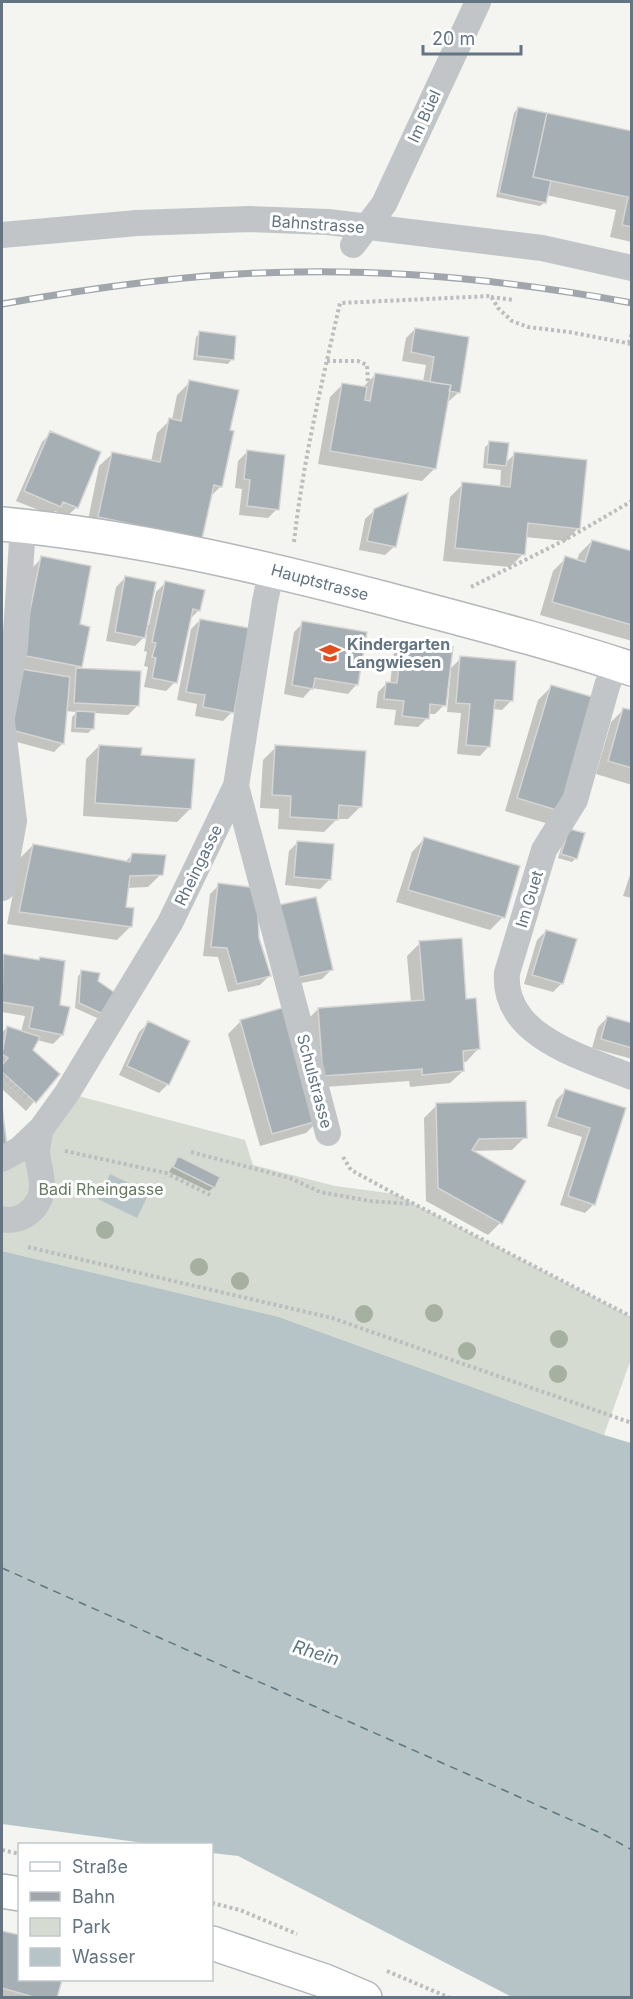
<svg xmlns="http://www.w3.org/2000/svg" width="633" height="1999" font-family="Inter,sans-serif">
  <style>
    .green { fill: #d5dbd1 }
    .water { fill: #b6c4c7 }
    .shadow { fill: #0003 }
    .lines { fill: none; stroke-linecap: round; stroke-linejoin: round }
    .ferry { stroke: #5e777f; stroke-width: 1.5; stroke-dasharray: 8 6; stroke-linecap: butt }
    .building { fill: #a6afb4; stroke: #d5d5d3; stroke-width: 1.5 }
    .secondary-casing { stroke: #b1b7bb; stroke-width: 36 }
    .primary-casing { stroke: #b4b8bc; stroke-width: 36 }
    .path { stroke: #bbbdbf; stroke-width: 4; stroke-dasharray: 3 3; stroke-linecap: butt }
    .minor { stroke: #c1c5c8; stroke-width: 26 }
    .secondary { stroke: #fff; stroke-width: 33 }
    .primary { stroke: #fff; stroke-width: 33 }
    .rail-casing { stroke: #a0a6ac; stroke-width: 7 }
    .rail { stroke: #fff; stroke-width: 4.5; stroke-dasharray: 14; stroke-linecap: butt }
    .tree { fill: #a6b0a1 }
    .labels { text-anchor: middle; stroke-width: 6; stroke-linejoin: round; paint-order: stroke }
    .street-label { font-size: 16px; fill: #637482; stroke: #fff }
    .poi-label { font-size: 16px; font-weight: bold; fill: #637482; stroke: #fff; text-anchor: start }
    .park-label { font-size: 16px; fill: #667961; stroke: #fff }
    .water-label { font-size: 18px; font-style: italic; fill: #5e777f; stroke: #fff }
  </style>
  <rect width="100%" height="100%" fill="#f4f4f0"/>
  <path class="green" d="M67 1093 245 1140 253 1165 335 1186 395 1194 631 1317V1359L604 1435 279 1317 2 1251V1159Z"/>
  <path class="water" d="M110 1174 149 1193 137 1218 98 1199Z
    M2 1251 279 1317 604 1435 631 1443V1997H512L238 1856 212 1853V1844H152L2 1824Z"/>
  <path class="shadow" d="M518 108 632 132V242L610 237 616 210 546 195 545 202 540 206 496 197 514 113Z
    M415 329 459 392 449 401 446 400 435 468 422 481 318 464 330 397 343 384 362 388 376 374 423 382 426 365 402 361 406 338Z
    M200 333 232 359 228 364 193 360 196 337Z
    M190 382 229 431 221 486 210 497 201 538 86 530 99 466 112 454 151 462 157 433 170 420H172L177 395Z
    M51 433 77 507 67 516 55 511 51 515 16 501 42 442Z
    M490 443 505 463 515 454 578 528 566 541 525 537 523 554 510 567 443 561 450 497 463 484 500 488 501 470 483 468 485 447Z
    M247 452 277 509 268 518 239 515 242 489 235 488 238 461Z
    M375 510 395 546 385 555 359 550 365 519Z
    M592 541 632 553V641L540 615 553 571 566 558 577 561 579 554Z
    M42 558 78 626 80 666 77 670 137 706 128 715 94 713 92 729 88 733 71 732 72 717 77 712 65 711 63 743 54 752 2 738 29 571Z
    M125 578 146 625H149L156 592 165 583 199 610 190 619 175 682 166 691 144 687 148 667 144 666 147 652 144 651 147 634 135 646 106 641 116 587Z
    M200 620 232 712 223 721 195 716 197 704 177 700 191 629Z
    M303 623 357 684 348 694 312 688 303 698 284 694 294 632Z
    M403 643 449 670 461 658 511 701 502 710 493 709 489 746 480 756 457 754 461 713 447 712 451 670H449L444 705 435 714H428L427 718 418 727 394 725 396 710 376 708 378 692 387 683 390 684 394 652Z
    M551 687 562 811 549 824 505 811 538 700Z
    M624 709 632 712V785L596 774 611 722Z
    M99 746 140 757 190 809 177 822 83 816 86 759Z
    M276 747 361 806 348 819H337L324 832 278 829 279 809 260 808 263 760Z
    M565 835 576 858 572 862 558 858Z
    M424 839 503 917 490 930 396 902 412 852Z
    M298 842 329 880 320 889 285 885 289 851Z
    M33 845 125 862 132 855 161 874 148 887 126 888 124 908 130 927 117 940 7 924 20 858Z
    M632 869V898L623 896Z
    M219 885 258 939 269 976 260 985 228 992 218 957 203 956 210 894Z
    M266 917 331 970 322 979 281 987Z
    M546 931 562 983 553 992 524 984 537 940Z
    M420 943 465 1001 478 1049 466 1062H462L463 1071 450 1083 410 1087 409 1081 310 1088 319 1120 306 1133 260 1146 228 1034 241 1021 305 1022 318 1009 411 1002 407 956Z
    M4 956 37 962 40 958 58 1007 62 1035 53 1044 37 1040 31 1050 58 1074 26 1111 2 1089V1033L7 1027 21 1032 25 1016 2 1012V958Z
    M82 972 96 982 102 1013 97 1018 75 1008 78 976Z
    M607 1018 632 1024V1059L592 1048 598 1027Z
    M148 1023 168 1084 159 1093 119 1075 139 1032Z
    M565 1091 624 1109 594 1204 585 1213 560 1205 582 1137 547 1126 556 1100Z
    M437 1105 525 1137 512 1150 470 1151 500 1223 488 1235 426 1201 424 1118Z
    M178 1158 214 1187 209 1191 169 1172Z
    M2 1932 20 1937V1980H60L56 1998H2Z"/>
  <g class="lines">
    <path class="ferry" d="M2 1568 605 1835 632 1850"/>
  </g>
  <path class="building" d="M518 107 547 113 533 177 551 181 546 203 499 193Z
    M547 113 632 131V227L622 225 628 197 533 177Z
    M415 328 469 337 460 393 449 391 451 385 430 382 434 357 411 352Z
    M199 331 236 336 234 360 197 356Z
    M375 373 451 385 436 469 330 451 342 383 367 387 365 400 370 401Z
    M189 380 239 390 230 430 234 431 222 487 214 485 202 539 98 517 112 452 160 462 169 418 181 421Z
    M50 431 101 452 78 508 63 502 61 507 24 491Z
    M489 441 509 443 506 466 487 464Z
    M247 450 285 455 279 510 247 506 250 480 244 479Z
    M514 452 587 460 580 529 528 523 525 555 455 548 462 482 510 487Z
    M408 493 396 547 367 541 374 509Z
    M592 540 632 551V625L552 602 565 556 585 562Z
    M41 556 91 566 80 624 90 627 82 667 21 655Z
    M125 576 156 582 145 638 115 632Z
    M165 581 205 590 200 611 193 609 177 683 152 678 156 658 152 657 156 643 152 642Z
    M200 619 249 628 234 713 203 707 205 695 186 692Z
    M302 621 367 632 358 685 315 678 313 689 292 685Z
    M402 641 453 647 446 706 430 704 429 719 402 716 404 701 384 699 386 682 397 683Z
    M460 656 516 661 513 701 495 700 490 747 466 745 470 704 456 703Z
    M76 668 141 671 139 706 74 703Z
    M21 669 70 677 64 744 8 729Z
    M551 685 596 698 563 812 517 798Z
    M623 708 632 710V768L608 761Z
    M76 711 95 712 94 729 75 728Z
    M99 745 142 748 141 755 195 759 191 809 95 803Z
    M275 745 366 751 362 807 339 805 338 820 290 817 291 796 272 795Z
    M569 829 585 833 577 859 561 854Z
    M424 837 520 866 505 918 408 890Z
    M297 841 334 844 331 880 294 877Z
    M33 844 130 862 132 853 166 855 163 875 130 876 126 907 134 908 132 927 19 912Z
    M218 883 257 888 259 938 271 976 237 984 227 948 211 947Z
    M316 897 333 970 290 979 274 906Z
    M546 930 577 939 563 984 532 975Z
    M462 938 466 999 476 998 480 1049 463 1051 464 1071 422 1075V1069L323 1076 318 1008 424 1000 419 941Z
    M3 954 39 960 40 957 65 961 60 1005 70 1007 63 1035 29 1028 33 1007 2 1002Z
    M81 970 100 973 98 981 115 993 103 1014 79 1003Z
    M289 1006 321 1120 272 1134 240 1020Z
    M607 1016 632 1023V1048L601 1039Z
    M148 1021 190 1041 169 1085 127 1066Z
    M7 1026 40 1037 33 1050 60 1074 36 1103 2 1072V1065L8 1058 2 1054Z
    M565 1089 626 1108 595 1205 568 1196 590 1128 556 1117Z
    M526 1101 527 1138 479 1139 472 1150 526 1181 502 1224 438 1188 436 1103Z
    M2 1107 8 1154 2 1155Z
    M178 1156 220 1177 215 1188 173 1167Z
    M2 1931 20 1935V1980H62L57 1998H37L2 1988Z"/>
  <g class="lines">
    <defs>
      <path id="secondary" d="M2 1891 20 1894
        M212 1943 325 1981 365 1998"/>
      <path id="primary" d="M2 524C132 536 259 566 386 599 468 621 551 642 632 669"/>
    </defs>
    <use href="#secondary" class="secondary-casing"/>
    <use href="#primary" class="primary-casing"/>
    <path class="path" d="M491 297 514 300
      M629 343 632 333
      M327 361H358L367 365 368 382
      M294 542C303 461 322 382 340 303L491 296 498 308 512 321 528 327 569 332 632 344
      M471 587 565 540 632 501
      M2 1075 27 1098
      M65 1151 166 1173 210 1195
      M191 1152 290 1178 320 1192 370 1201 410 1204
      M343 1157 351 1170 395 1194 632 1317
      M28 1247 332 1318 632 1423
      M2 1850 20 1854
      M212 1903 240 1910 297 1934
      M387 1971 450 1998"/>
    <path class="minor" d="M2 235 137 223 250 219 328 222 542 248 632 268
      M353 245 384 204 478 2
      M615 664 607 686 575 800 544 850 507 973C502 1037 585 1058 632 1077
      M2 717 15 648 23 526
      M2 722 14 821 2 888
      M236 786 328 1133
      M2 1159 20 1149 41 1129 67 1093 170 923 236 786 265 601 272 570
      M2 1219C22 1224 43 1206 42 1185 42 1174 38 1164 37 1153 37 1145 39 1137 41 1129"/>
    <use href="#secondary" class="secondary"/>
    <use href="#primary" class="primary"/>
    <defs>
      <path id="rail" d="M2 304C98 287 197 273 296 272 409 270 520 282 632 303"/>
    </defs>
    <use href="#rail" class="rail-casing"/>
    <use href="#rail" class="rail"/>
  </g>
  <g class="tree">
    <circle cx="105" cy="1230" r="9"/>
    <circle cx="199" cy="1267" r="9"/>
    <circle cx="240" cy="1281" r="9"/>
    <circle cx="434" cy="1313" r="9"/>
    <circle cx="364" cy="1314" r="9"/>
    <circle cx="559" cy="1339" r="9"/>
    <circle cx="467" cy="1351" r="9"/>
    <circle cx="558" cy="1374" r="9"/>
  </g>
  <defs>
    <symbol id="school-bare" viewBox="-9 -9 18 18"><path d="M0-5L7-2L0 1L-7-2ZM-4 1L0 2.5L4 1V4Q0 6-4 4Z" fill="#e64c1f" stroke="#fff" stroke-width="2.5" paint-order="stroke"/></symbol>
  </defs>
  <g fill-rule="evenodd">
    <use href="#school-bare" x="315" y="638" width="30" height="30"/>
  </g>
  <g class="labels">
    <g class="street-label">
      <text transform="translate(424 116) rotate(-65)" y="6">Im Büel</text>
      <text transform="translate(318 224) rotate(4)" y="6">Bahnstrasse</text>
      <text transform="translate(320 582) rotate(15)" y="6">Hauptstrasse</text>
      <text transform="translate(198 865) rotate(-64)" y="6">Rheingasse</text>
      <text transform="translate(529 899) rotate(-73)" y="6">Im Guet</text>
      <text transform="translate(315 1081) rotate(75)" y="6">Schulstrasse</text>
    </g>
    <g class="poi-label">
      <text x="347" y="650">Kindergarten<tspan x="347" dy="18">Langwiesen</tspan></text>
    </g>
    <g class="park-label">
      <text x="101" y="1195">Badi Rheingasse</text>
    </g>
    <g class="water-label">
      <text transform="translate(316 1653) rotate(17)" y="6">Rhein</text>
    </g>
  </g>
  <rect width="633" height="1999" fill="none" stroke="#637482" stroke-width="6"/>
  <rect x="18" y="1843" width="195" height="138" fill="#ffffff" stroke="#c1c7cd" stroke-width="1.5"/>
  <rect x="30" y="1862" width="30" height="9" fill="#ffffff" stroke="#c1c7cd" stroke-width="1.5"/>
  <text x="72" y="1873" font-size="18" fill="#637482">Straße</text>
  <rect x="30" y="1892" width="30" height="9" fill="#a0a6ac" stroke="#c1c7cd" stroke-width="1.5"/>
  <text x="72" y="1903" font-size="18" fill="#637482">Bahn</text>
  <rect x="30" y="1918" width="30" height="18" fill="#d5dbd1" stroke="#c1c7cd" stroke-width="1.5"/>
  <text x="72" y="1933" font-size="18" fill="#637482">Park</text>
  <rect x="30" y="1948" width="30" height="18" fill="#b6c4c7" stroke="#c1c7cd" stroke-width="1.5"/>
  <text x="72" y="1963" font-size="18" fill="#637482">Wasser</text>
  <path d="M423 45v9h98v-9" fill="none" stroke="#637482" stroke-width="3"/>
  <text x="432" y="45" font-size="18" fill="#637482" stroke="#ffffff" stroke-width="4.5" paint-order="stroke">20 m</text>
</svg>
